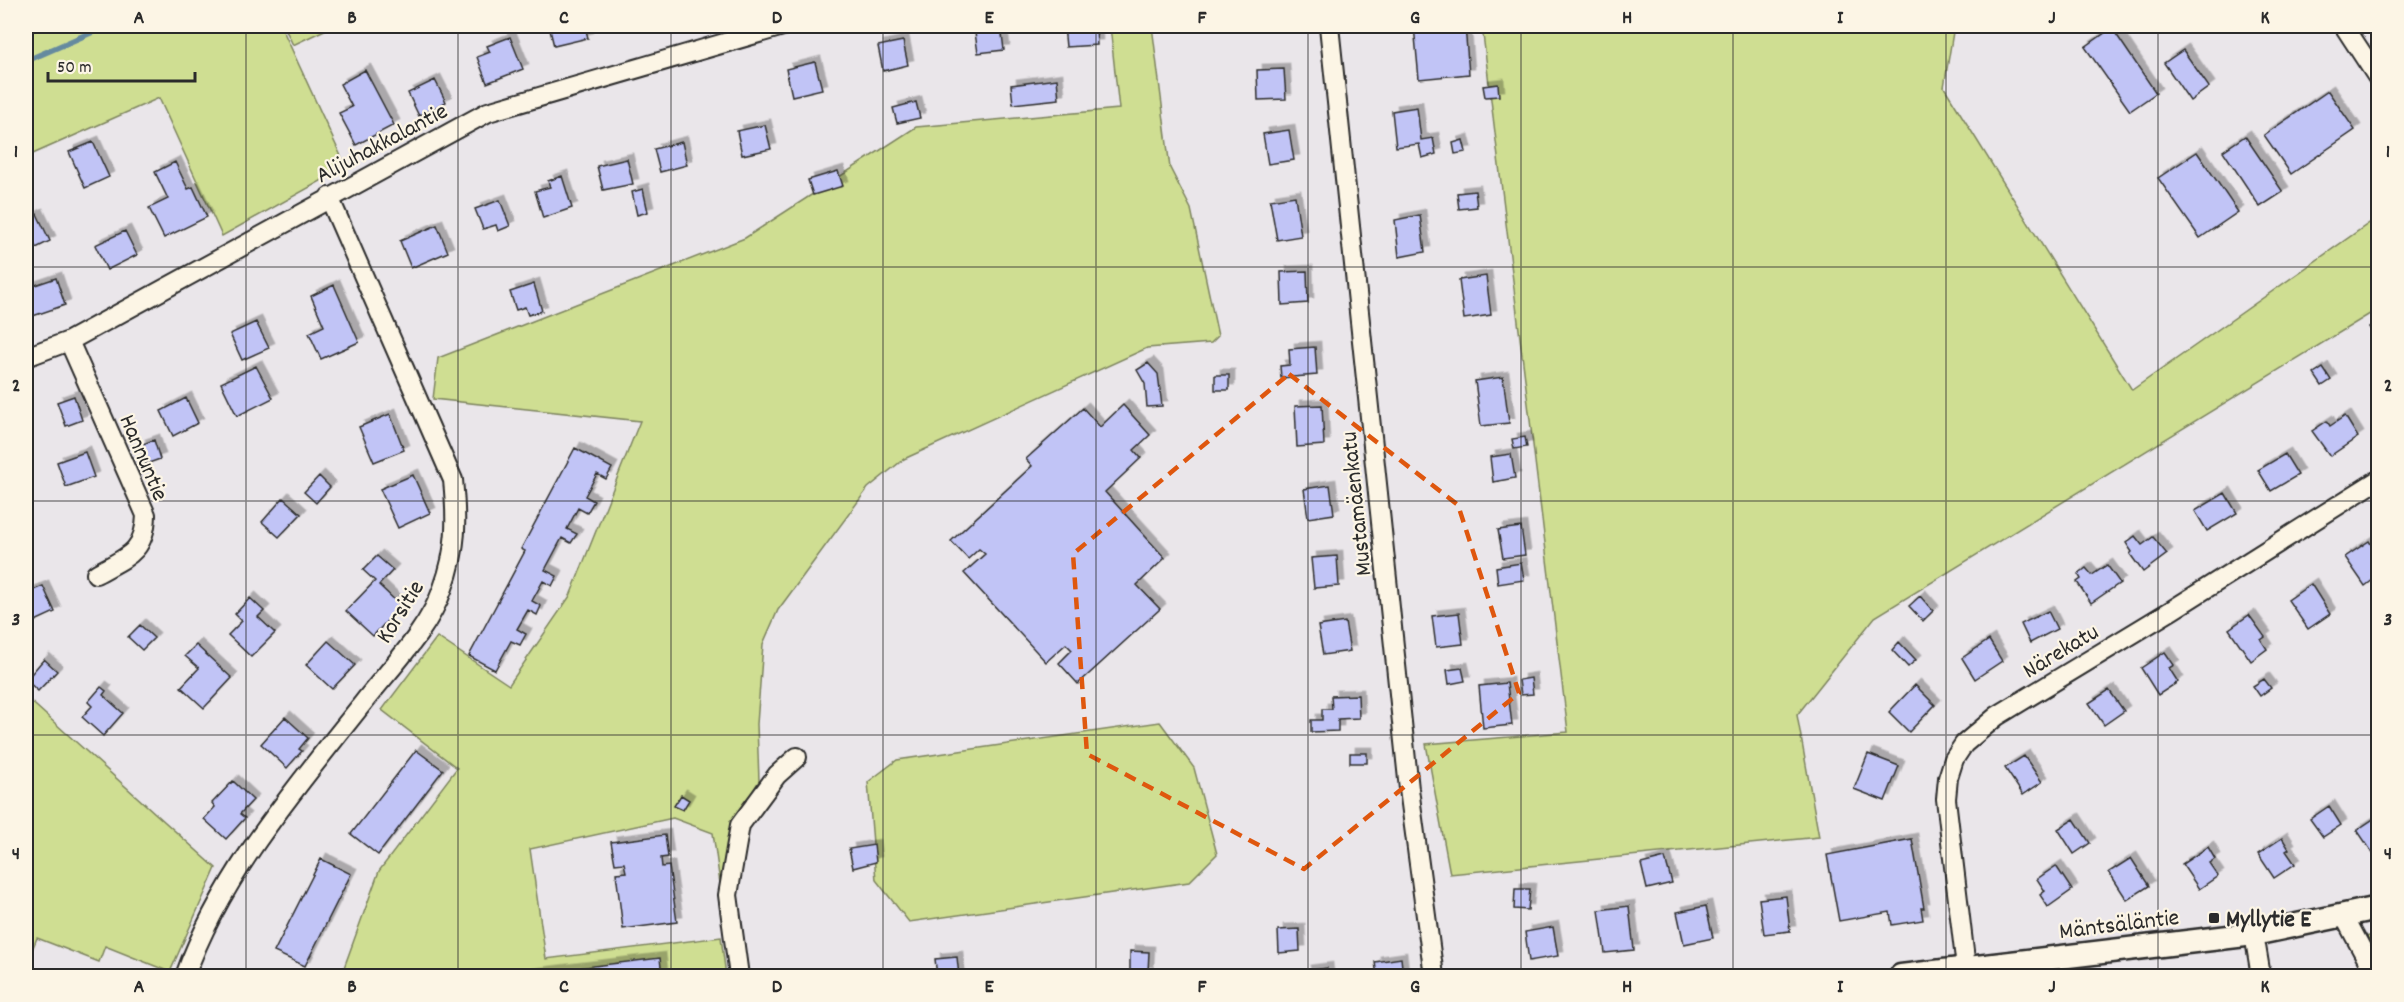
<svg xmlns="http://www.w3.org/2000/svg" width="2404" height="1002" font-family="Dekko,sans-serif">
  <style>
    .green { fill: #cfde92; stroke: #7d845e; stroke-width: 1.5 }
    .lines { fill: none; stroke-linecap: round; stroke-linejoin: round }
    .stream { stroke: #658a9f; stroke-width: 6 }
    .building { fill: #c1c4f6; stroke: #2b2b2b; stroke-width: 1.5; filter: url(#shadow) }
    .minor-casing { stroke: #2b2b2b; stroke-width: 22 }
    .tertiary-casing { stroke: #2b2b2b; stroke-width: 27 }
    .minor { stroke: #fcf5e5; stroke-width: 18 }
    .tertiary { stroke: #fcf5e5; stroke-width: 22 }
    .marked { fill: none; stroke: #df570e; stroke-width: 4.5; stroke-dasharray: 12 8; stroke-linejoin: round }
    .grid { fill: none; stroke: #2b2b2b; stroke-width: 1.5; stroke-opacity: 0.55 }
    .poi-dot { fill: #2b2b2b; stroke: #fcf5e5; stroke-width: 2 }
    .labels { text-anchor: middle; stroke-width: 4.5; stroke-linejoin: round; paint-order: stroke }
    .street-label { font-size: 24px; fill: #2b2b2b; stroke: #fcf5e5 }
    .poi-label { font-size: 24px; font-weight: bold; fill: #2b2b2b; stroke: #fcf5e5; text-anchor: start }
    .neatline { fill: none; stroke: #2b2b2b; stroke-width: 2 }
    .grid-label { font-size: 20px; text-anchor: middle; font-weight: bold; fill: #2b2b2b }
  </style>
  <defs>
    <filter id="shadow"><feDropShadow dx="5.5" dy="-5.5" stdDeviation="0" flood-color="#0004"/></filter>
  </defs>
  <rect width="100%" height="100%" fill="#eae6ea"/>
  <filter id="ink" filterUnits="userSpaceOnUse"><feTurbulence type="fractalNoise" baseFrequency=".0167" numOctaves="2"/><feDisplacementMap in="SourceGraphic" scale="12" xChannelSelector="R" yChannelSelector="G"/><feConvolveMatrix kernelMatrix="1 2 1 2 8 2 1 2 1" color-interpolation-filters="sRGB"/></filter>
  <g filter="url(#ink)">
    <path class="green" d="M47 26H281L346 167 222 236 159 98 26 157V34Z
      M284 26H333L293 45Z
      M1110 26H1152L1170 168 1191 209 1218 336 1211 343 1147 348 904 459 868 488 778 610 763 644 757 724 759 781 734 822 724 873 720 883 713 833 673 818 530 849 546 959 721 937 726 976H341L379 871 457 768 382 710 437 637 509 685 570 596 640 421 433 399 438 358 745 238 916 127 1119 109Z
      M1482 26H1954L1944 87 2132 390 2378 217V309L1875 617 1797 715 1819 837 1450 874 1426 744 1568 732Z
      M26 697 216 868 170 972 105 946 99 962 37 938 28 959 26 958Z
      M1160 722 1194 768 1217 854 1189 882 909 922 876 880 868 782 897 760Z
      M2378 934V960L2365 937Z"/>
    <g class="lines">
      <path class="stream" d="M26 61 106 26"/>
    </g>
    <path class="building" d="M549 26H585L588 38 554 46Z
      M974 26H1001L1004 50 978 53Z
      M1064 26H1096L1097 45 1066 47Z
      M1414 26H1465L1469 74 1419 79Z
      M2112 28 2156 93 2130 111 2085 47Z
      M510 37 523 69 487 83 477 57 490 52 487 46Z
      M903 41 908 65 883 71 878 46Z
      M2183 50 2209 87 2190 101 2164 63Z
      M815 62 822 89 792 96 786 69Z
      M1284 69 1286 99 1258 100 1257 70Z
      M365 70 394 125 356 145 339 113 352 107 340 84Z
      M1057 79 1059 99 1013 104 1011 85Z
      M435 80 446 102 419 116 408 93Z
      M1498 84 1499 96 1485 97 1483 86Z
      M2328 91 2355 130 2291 174 2264 135Z
      M916 102 920 118 897 123 893 108Z
      M1417 107 1421 140 1433 138 1436 154 1422 158 1419 144 1396 147 1392 111Z
      M765 125 771 149 742 155 737 131Z
      M1289 130 1294 160 1268 164 1263 134Z
      M2245 136 2283 192 2260 207 2223 151Z
      M1463 140 1466 152 1455 154 1453 143Z
      M93 142 109 177 85 188 69 152Z
      M682 142 687 165 660 172 654 149Z
      M2197 152 2238 212 2200 238 2158 178Z
      M627 159 633 184 603 190 597 166Z
      M175 162 188 189 193 187 207 217 164 238 149 208 168 199 155 172Z
      M838 171 843 186 813 195 808 180Z
      M562 176 572 208 543 218 535 191 550 187 548 181Z
      M643 189 648 212 637 215 632 192Z
      M1475 191 1477 207 1459 209 1457 193Z
      M1295 196 1301 236 1277 240 1270 200Z
      M500 200 510 226 498 231 496 225 483 229 475 209Z
      M37 214 50 241 36 248 26 225V220Z
      M1420 215 1425 252 1399 257 1395 220Z
      M437 225 448 252 411 268 400 241Z
      M125 231 137 255 107 270 95 245Z
      M1307 271 1308 303 1282 305 1281 272Z
      M1486 276 1491 315 1464 319 1459 280Z
      M56 278 65 305 27 318 26 288Z
      M534 284 542 311 528 315 525 307 516 310 510 292Z
      M334 285 359 342 321 359 309 333 324 326 311 296Z
      M2378 321V340H2377L2369 327Z
      M256 322 269 348 242 360 230 334Z
      M1315 347 1317 375 1281 378 1280 366 1290 365 1289 349Z
      M1148 363 1158 374 1162 406 1147 407 1145 384 1137 370Z
      M256 366 273 398 237 416 221 383Z
      M2323 368 2331 380 2322 386 2314 374Z
      M1215 375H1229V390H1215Z
      M1503 377 1509 423 1481 426 1475 381Z
      M74 396 82 420 66 426 57 402Z
      M186 398 198 423 173 436 161 411Z
      M1123 405 1150 435 1134 450 1141 458 1105 492 1165 558 1137 585 1160 609 1078 684 1059 663 1072 650 1066 644 1046 662 964 573 985 554 979 549 968 559 951 541 1032 466 1026 459 1083 408 1100 427Z
      M1322 405 1324 445 1297 447 1295 406Z
      M390 414 404 450 374 462 359 427Z
      M2345 416 2358 437 2330 456 2312 431 2327 421 2330 426Z
      M1525 437 1527 447 1514 449 1512 439Z
      M154 440 160 459 146 464 140 445Z
      M575 448 612 468 606 479 597 474 585 496 594 501 587 513 578 508 567 529 577 534 571 543 562 538 545 570 557 576 552 586 543 581 532 601 541 606 537 615 528 610 517 629 526 634 520 645 511 641 495 670 469 656 525 551 521 549Z
      M85 452 94 477 66 487 57 462Z
      M1511 454 1515 478 1493 482 1490 457Z
      M2285 454 2298 475 2271 491 2258 470Z
      M413 475 430 513 398 528 380 489Z
      M319 476 330 487 316 503 304 492Z
      M1330 485 1334 514 1308 518 1304 489Z
      M2225 493 2237 513 2207 531 2195 511Z
      M283 498 301 514 279 537 262 522Z
      M1521 527 1525 555 1503 558 1498 530Z
      M2135 536 2142 545 2153 537 2167 554 2143 572 2130 554 2132 552 2126 543Z
      M2369 541 2378 555V576L2365 586 2345 557Z
      M377 556 393 570 379 585 401 606 373 636 346 611 375 581 363 570Z
      M1337 556 1339 586 1314 588 1311 558Z
      M1521 563 1524 580 1498 584 1496 567Z
      M2107 565 2120 583 2091 603 2077 582 2081 579 2078 574 2086 568 2092 575Z
      M2311 584 2330 614 2308 629 2288 600Z
      M43 586 55 612 31 623 26 611V593Z
      M1920 596 1933 611 1923 621 1909 606Z
      M250 598 264 611 258 617 275 633 251 657 228 635 242 621 235 614Z
      M2048 611 2057 629 2030 643 2021 624Z
      M1459 613 1463 644 1436 647 1432 616Z
      M2249 615 2265 637 2261 640 2267 649 2251 661 2229 629Z
      M1345 622 1350 651 1323 655 1318 626Z
      M140 625 154 638 142 650 128 637Z
      M1989 640 2002 661 1975 679 1962 658Z
      M328 641 355 665 332 689 306 665Z
      M1899 642 1916 660 1908 667 1892 650Z
      M196 645 232 678 204 708 181 687 199 668 185 656Z
      M2165 652 2174 665 2169 668 2178 682 2158 695 2141 668Z
      M44 659 57 671 38 691 26 680Z
      M1462 668 1465 681 1449 684 1447 670Z
      M1531 678 1533 694 1521 695 1519 680Z
      M2264 679 2271 688 2260 696 2253 686Z
      M1507 683 1512 725 1483 728 1479 686Z
      M1915 685 1935 705 1909 732 1889 712Z
      M101 687 106 691 103 695 123 713 103 736 82 717 92 706 88 702Z
      M2109 690 2124 711 2104 725 2089 703Z
      M1358 695 1359 718 1338 719V731L1311 732V720H1322V709H1332L1331 696Z
      M285 717 308 738 299 749 302 751 287 768 261 744Z
      M416 750 443 770 378 855 351 834Z
      M1350 753H1367V763H1350Z
      M1868 754 1899 766 1885 801 1854 789Z
      M2024 756 2042 782 2023 795 2005 768Z
      M233 781 253 800 240 814 245 818 226 839 204 819 215 807 212 803Z
      M681 795 689 800 683 810 674 806Z
      M2329 806 2341 825 2323 837 2310 819Z
      M2378 816V852L2374 855 2357 830Z
      M2074 819 2090 843 2074 854 2058 829Z
      M665 835 668 857 661 858 662 867 669 866 677 922 623 929 616 873 626 872 624 863 615 864 611 842Z
      M2282 838 2289 849 2286 851 2295 864 2274 878 2258 854Z
      M1912 839 1924 908H1921L1923 920 1892 925 1890 912 1839 921 1827 855Z
      M874 845 876 862 853 868 849 849Z
      M2208 847 2215 859 2209 863 2218 876 2199 889 2182 864Z
      M1665 858 1672 883 1647 889 1641 864Z
      M2131 858 2149 886 2127 900 2109 872Z
      M321 859 351 874 305 966 274 952Z
      M2056 866 2072 890 2048 907 2040 895 2045 891 2037 879Z
      M1515 889H1530L1528 910 1514 909Z
      M1786 896 1790 931 1764 934 1759 899Z
      M1629 906 1634 950 1605 953 1599 910Z
      M1706 906 1713 938 1684 944 1677 912Z
      M1553 927 1558 956 1529 961 1525 932Z
      M1299 929 1300 951 1279 953 1278 930Z
      M1130 951 1149 952 1148 972 1130 971Z
      M957 957 959 976H937L935 959Z
      M660 958 662 976H511Z
      M1401 958 1403 976H1377L1375 962Z
      M1327 968 1328 976H1306L1305 971Z"/>
    <g class="lines">
      <defs>
        <path id="minor" d="M1329 26 1409 789 1434 976
          M2344 26 2378 78
          M69 341 146 515C145 553 126 557 96 574
          M26 357 69 341 488 112 783 26
          M2344 916 2376 976
          M2254 934 2261 976
          M1966 968 1946 799 1948 778 1954 759 1964 744 1997 716 2172 610 2378 480
          M185 976C222 873 296 788 363 703 391 667 428 631 443 588 457 550 457 520 453 480L329 197
          M739 976 728 895 740 825 777 775 797 757"/>
        <path id="tertiary" d="M1901 976 2254 934 2378 908"/>
      </defs>
      <use href="#minor" class="minor-casing"/>
      <use href="#tertiary" class="tertiary-casing"/>
      <use href="#minor" class="minor"/>
      <use href="#tertiary" class="tertiary"/>
    </g>
  </g>
  <path class="marked" d="M1289 374 1458 505 1519 693 1304 869 1087 754 1073 554Z"/>
  <path class="grid" d="M246 26V976M458 26V976M671 26V976M883 26V976M1096 26V976M1308 26V976M1521 26V976M1733 26V976M1946 26V976M2158 26V976M26 267H2378M26 501H2378M26 735H2378"/>
  <rect class="poi-dot" x="2208" y="912" width="12" height="12" rx="3"/>
  <g class="labels">
    <g class="street-label">
      <text transform="translate(381 142) rotate(-28)" y="8">Alijuhakkalantie</text>
      <text transform="translate(145 457) rotate(67)" y="8">Hannuntie</text>
      <text transform="translate(1355 504) rotate(-96)" y="8">Mustamäenkatu</text>
      <text transform="translate(399 611) rotate(-58)" y="8">Korsitie</text>
      <text transform="translate(2060 650) rotate(-31)" y="8">Närekatu</text>
      <text transform="translate(2119 923) rotate(-7)" y="8">Mäntsäläntie</text>
    </g>
    <g class="poi-label">
      <text x="2226" y="926">Myllytie E</text>
    </g>
  </g>
  <rect width="2404" height="1002" fill="none" stroke="#fcf5e5" stroke-width="66"/>
  <path d="M48 72v9h147v-9" fill="none" stroke="#2b2b2b" stroke-width="3"/>
  <text x="57" y="72" font-size="18" fill="#2b2b2b" stroke="#fcf5e5" stroke-width="4.5" paint-order="stroke">50 m</text>
  <rect x="33" y="33" width="2338" height="936" class="neatline"/>
  <g class="grid-label">
    <text x="139" y="23">A</text>
    <text x="352" y="23">B</text>
    <text x="564" y="23">C</text>
    <text x="777" y="23">D</text>
    <text x="989" y="23">E</text>
    <text x="1202" y="23">F</text>
    <text x="1415" y="23">G</text>
    <text x="1627" y="23">H</text>
    <text x="1840" y="23">I</text>
    <text x="2052" y="23">J</text>
    <text x="2265" y="23">K</text>
    <text x="16" y="157">1</text>
    <text x="2388" y="157">1</text>
    <text x="16" y="391">2</text>
    <text x="2388" y="391">2</text>
    <text x="16" y="625">3</text>
    <text x="2388" y="625">3</text>
    <text x="16" y="859">4</text>
    <text x="2388" y="859">4</text>
    <text x="139" y="992">A</text>
    <text x="352" y="992">B</text>
    <text x="564" y="992">C</text>
    <text x="777" y="992">D</text>
    <text x="989" y="992">E</text>
    <text x="1202" y="992">F</text>
    <text x="1415" y="992">G</text>
    <text x="1627" y="992">H</text>
    <text x="1840" y="992">I</text>
    <text x="2052" y="992">J</text>
    <text x="2265" y="992">K</text>
  </g>
</svg>
